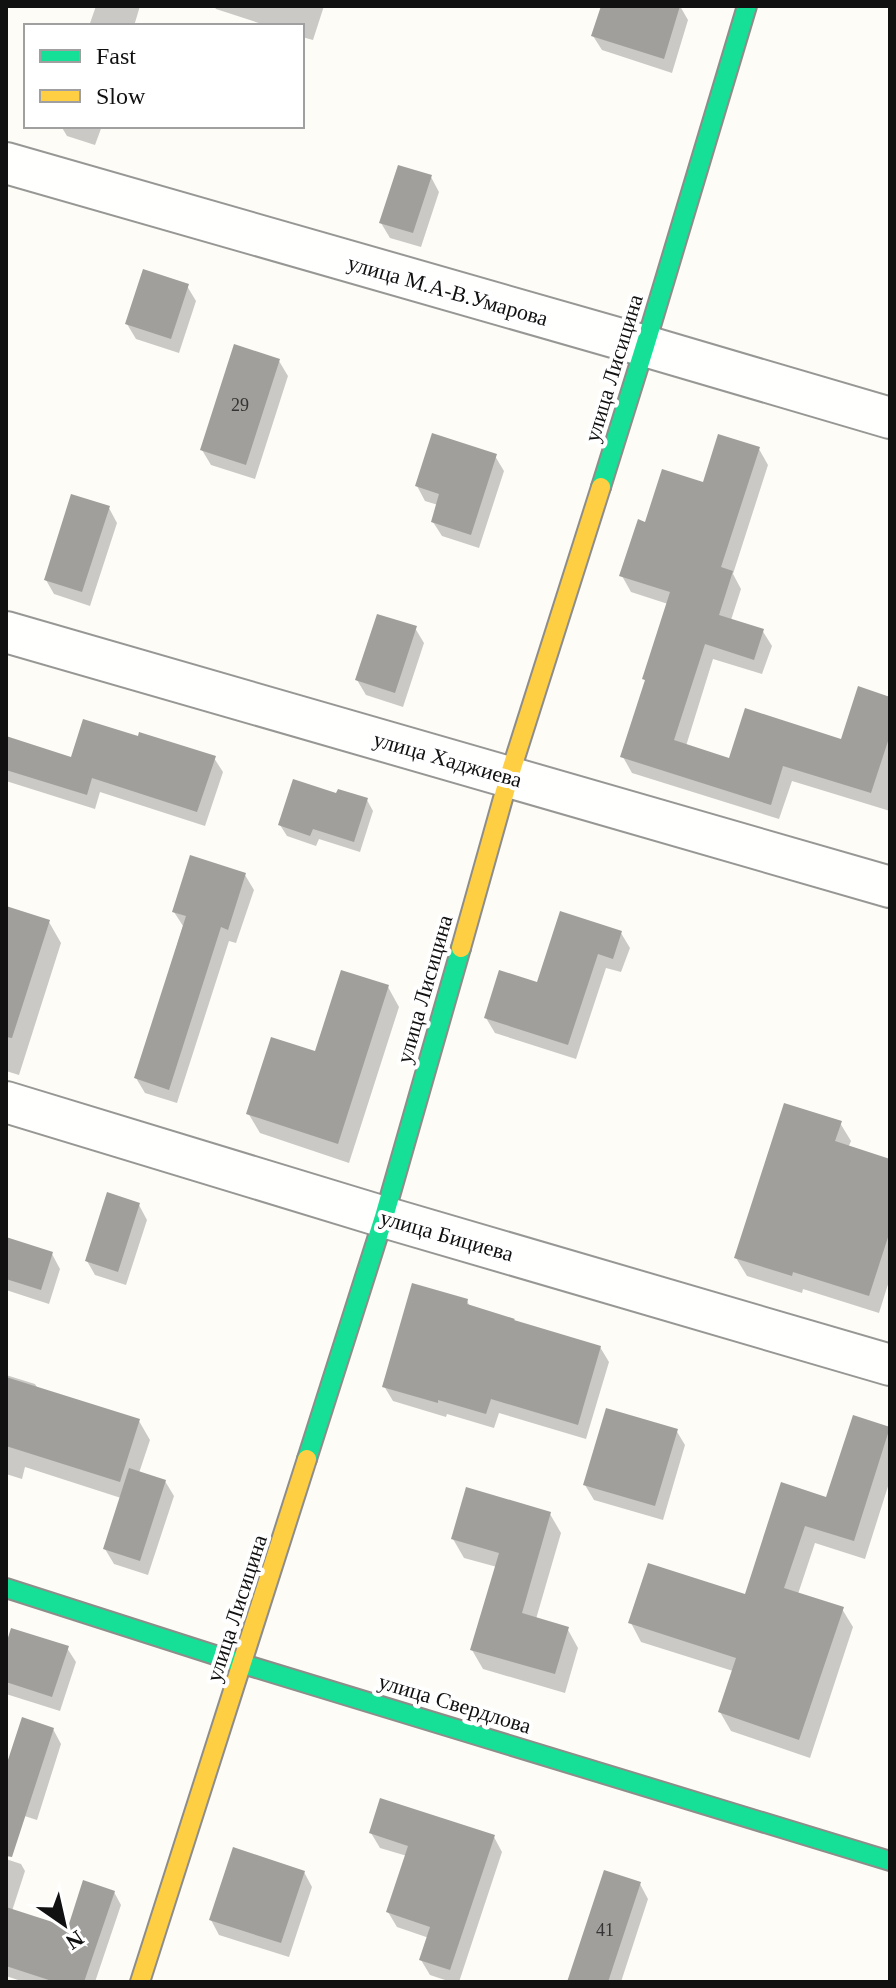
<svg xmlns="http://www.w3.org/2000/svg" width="896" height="1988" font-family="Georgia,serif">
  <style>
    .shadow { fill: #0003 }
    .building { fill: #a19f9c }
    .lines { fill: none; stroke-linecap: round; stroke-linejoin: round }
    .street-casing { stroke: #979795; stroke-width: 44 }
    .fast-casing { stroke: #8e8d8b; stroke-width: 22 }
    .slow-casing { stroke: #8e8d8b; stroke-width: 22 }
    .street { stroke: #fffffe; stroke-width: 40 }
    .fast { stroke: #16e098; stroke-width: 18 }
    .slow { stroke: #ffcf43; stroke-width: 18 }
    .labels { text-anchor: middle; stroke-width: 8; stroke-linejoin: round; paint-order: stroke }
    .number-label { font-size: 18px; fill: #353434 }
    .street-label { font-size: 22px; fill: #111; stroke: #fff }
  </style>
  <rect width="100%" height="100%" fill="#fdfcf7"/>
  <path class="shadow" d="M96 6H140L134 26H89Z
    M214 6H324L313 40 302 37V26H268L216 9Z
    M603 6H680L688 20 672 73 602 50 593 36Z
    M61 126H102L95 145 67 136Z
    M431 177 439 192 421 247 390 238 381 223Z
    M187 286 196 301 179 353 136 339 127 324Z
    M279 361 288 376 255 479 211 465 202 450Z
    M759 449 768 465 733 574 741 589 731 620 762 630 772 646 762 674 713 659 686 746 730 761 843 741 890 699V811L792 781 779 819 632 773 623 757 647 683 644 679 668 604 631 592 622 576 647 524Z
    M495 456 504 471 479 548 442 536 433 522 438 505 425 501 417 486Z
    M109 508 117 523 90 606 54 594 46 580Z
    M415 628 424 643 403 707 366 695 357 680Z
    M6 738 72 760 214 758 223 772 205 826 100 792 95 809 6 781Z
    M338 795 367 800 373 811 360 852 319 839 316 846 287 836 280 825Z
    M245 875 254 890 236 943 229 941 177 1103 145 1093 136 1078 183 926 174 912Z
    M6 908 49 922 61 943 19 1075 6 1071Z
    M621 933 630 948 621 972 606 968 576 1059 495 1033 486 1018Z
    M388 987 399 1007 349 1163 260 1133 248 1113Z
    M840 1123 851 1141 848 1148 890 1161V1278L879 1313 803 1289 802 1293 747 1276 736 1258Z
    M139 1205 147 1220 126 1285 95 1275 87 1261Z
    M6 1240 52 1254 60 1269 49 1304 6 1290Z
    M467 1301 471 1308 600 1347 609 1362 586 1439 499 1413 494 1428 447 1414 446 1417 393 1401 384 1386Z
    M6 1375 35 1384 38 1389 139 1421 150 1440 139 1473 165 1481 174 1496 148 1575 114 1564 105 1549 121 1498 25 1467 22 1479 6 1474Z
    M854 1417 890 1429V1480L865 1559 815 1543 798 1594 842 1609 853 1627 810 1758 731 1731 720 1712 733 1671 641 1642 631 1623 747 1597 783 1484 828 1499Z
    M676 1430 685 1445 663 1520 594 1500 585 1485Z
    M550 1514 561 1533 536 1619 567 1628 578 1648 565 1693 483 1669 472 1650 497 1567 464 1558 453 1539Z
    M67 1648 76 1662 60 1711 6 1694V1650Z
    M53 1729 61 1744 37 1820 6 1810V1770Z
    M371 1833 494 1837 502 1852 459 1982H451L430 1975 421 1960 429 1938 397 1927 388 1912 407 1856 380 1848Z
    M6 1859 21 1864 25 1871 12 1911 69 1929 114 1892 121 1905 95 1982H24L6 1976Z
    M304 1872 312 1887 289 1957 219 1935 211 1920Z
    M640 1884 648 1899 621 1982H574Z"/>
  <path class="building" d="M601 6H680L664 59 591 36Z
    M398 165 432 175 413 233 379 223Z
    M143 269 189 284 171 339 125 324Z
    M234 344 280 359 246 465 200 450Z
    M432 433 497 454 471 535 431 522 439 494 415 486Z
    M718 434 760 447 721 567 733 571 719 615 764 629 754 660 705 644 674 740 729 758 745 708 841 739 858 686 890 697V735L871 793 783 766 771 805 620 757 645 680 642 679 670 592 619 576 638 519 645 522 662 469 703 482Z
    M71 494 110 506 82 592 44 580Z
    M377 614 417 626 395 693 355 680Z
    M83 719 138 736 139 732 216 756 197 812 92 778 87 795 6 770V736L71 757Z
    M293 779 336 793 338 789 368 798 354 842 313 829 310 836 278 825Z
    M190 855 246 873 228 930 221 927 169 1090 134 1078 186 916 172 912Z
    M6 906 50 920 12 1038 6 1037Z
    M560 911 622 931 613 959 598 954 568 1045 484 1018 499 970 537 982Z
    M341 970 389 985 338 1144 246 1114 271 1037 315 1051Z
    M784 1103 842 1121 835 1141 890 1159V1231L869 1296 793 1272 792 1276 734 1258Z
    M107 1192 140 1203 118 1272 85 1261Z
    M6 1237 53 1252 41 1290 6 1279Z
    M412 1283 468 1299 467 1304 515 1319 514 1320 601 1346 578 1425 491 1399 486 1414 438 1400V1403L382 1387Z
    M6 1377 140 1419 120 1482 6 1446Z
    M606 1408 678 1429 655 1506 583 1485Z
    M853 1415 890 1427 854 1541 805 1526 784 1588 844 1607 799 1740 718 1712 736 1658 628 1623 648 1563 745 1594 781 1482 826 1497Z
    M129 1468 166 1480 140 1561 103 1549Z
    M466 1487 551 1512 522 1613 569 1627 555 1674 470 1650 499 1553 451 1539Z
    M11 1628 69 1646 52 1697 6 1682V1644Z
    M22 1717 54 1728 12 1857 6 1856V1766Z
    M380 1798 495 1835 450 1970 419 1960 430 1927 386 1912 408 1846 369 1833Z
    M233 1847 305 1871 281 1943 209 1920Z
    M604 1870 641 1882 608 1982H567Z
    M83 1880 115 1891 84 1982H55L6 1966V1907L68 1927Z"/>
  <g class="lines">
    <defs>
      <path id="street" d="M6 163 645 346 890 418
        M6 632 890 887
        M6 1102 384 1217 890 1365"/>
      <path id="fast" d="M601 487 645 346 747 6
        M307 1459 384 1217 461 948
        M6 1588 243 1664 890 1861"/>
      <path id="slow" d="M461 948 509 777 601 487
        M140 1982 307 1459"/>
    </defs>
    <use href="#street" class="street-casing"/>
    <use href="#fast" class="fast-casing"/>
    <use href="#slow" class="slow-casing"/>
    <use href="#street" class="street"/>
    <use href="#fast" class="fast"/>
    <use href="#slow" class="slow"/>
  </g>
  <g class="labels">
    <g class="number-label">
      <text x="240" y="411">29</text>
      <text x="605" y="1936">41</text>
    </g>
    <g class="street-label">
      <text transform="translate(448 290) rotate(16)" y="8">улица М.А-В.Умарова</text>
      <text transform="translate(613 368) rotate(-73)" y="8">улица Лисицина</text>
      <text transform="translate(448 759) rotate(16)" y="8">улица Хаджиева</text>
      <text transform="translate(424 989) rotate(-74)" y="8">улица Лисицина</text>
      <text transform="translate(447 1235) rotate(16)" y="8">улица Бициева</text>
      <text transform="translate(236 1608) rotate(-72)" y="8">улица Лисицина</text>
      <text transform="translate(455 1703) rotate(17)" y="8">улица Свердлова</text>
    </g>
  </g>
  <rect width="896" height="1988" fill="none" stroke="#111111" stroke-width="16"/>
  <rect x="24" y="24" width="280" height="104" fill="#ffffff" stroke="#a0a0a0" stroke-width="2"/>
  <rect x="40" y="50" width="40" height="12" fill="#16e098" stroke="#a0a0a0" stroke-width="2"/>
  <text x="96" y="64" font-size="24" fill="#111111">Fast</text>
  <rect x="40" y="90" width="40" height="12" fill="#ffcf43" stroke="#a0a0a0" stroke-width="2"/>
  <text x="96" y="104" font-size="24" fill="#111111">Slow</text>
  <g transform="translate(64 1924) rotate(146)" stroke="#ffffff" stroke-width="6" paint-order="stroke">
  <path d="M0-6L14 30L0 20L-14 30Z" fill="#111111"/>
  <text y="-12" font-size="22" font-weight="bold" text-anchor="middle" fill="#111111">N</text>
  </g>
</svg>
